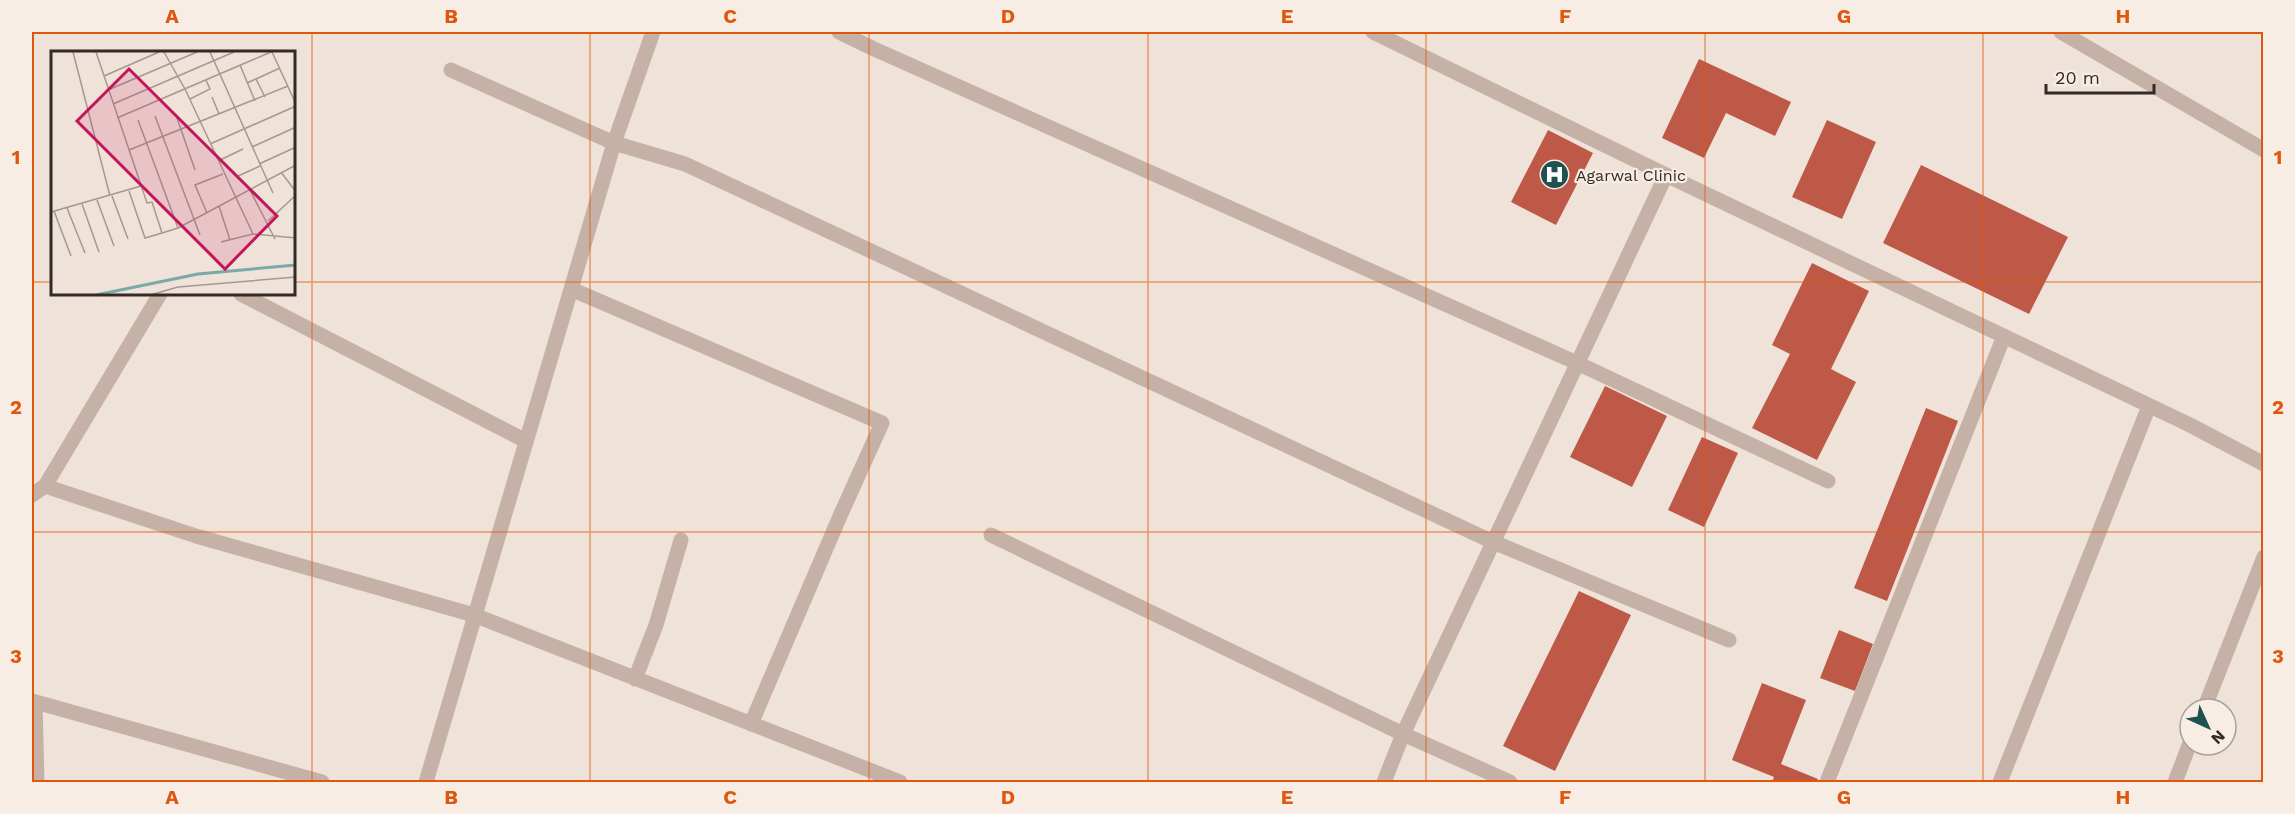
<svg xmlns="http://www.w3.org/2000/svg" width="2295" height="814" font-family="'Work Sans',sans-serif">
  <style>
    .building { fill: #be5948 }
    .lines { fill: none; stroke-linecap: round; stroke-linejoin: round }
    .street { stroke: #c6b1a6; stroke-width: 15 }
    .grid { fill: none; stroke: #df570d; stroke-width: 1.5; stroke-opacity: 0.55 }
    .labels { text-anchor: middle; stroke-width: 4.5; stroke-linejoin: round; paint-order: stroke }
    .poi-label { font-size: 16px; fill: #332926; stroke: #f7ede5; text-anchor: start }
    .inset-river { fill: none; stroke: #7aaaa8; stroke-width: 3 }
    .inset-road { fill: none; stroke: #a49891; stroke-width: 1.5 }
    .view { fill: #c2185b; fill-opacity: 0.15; stroke: #c2185b; stroke-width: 3 }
    .inset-edge { fill: none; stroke: #332926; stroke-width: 3 }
    .neatline { fill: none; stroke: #df570d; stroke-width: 2 }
    .grid-label { font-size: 20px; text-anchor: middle; font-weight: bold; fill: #df570d }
  </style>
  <rect width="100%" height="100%" fill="#efe2d9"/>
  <path class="building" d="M1699 59 1791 102 1775 136 1726 113 1704 158 1662 138Z
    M1827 120 1876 142 1842 219 1792 197Z
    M1548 130 1593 153 1556 225 1511 202Z
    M1921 165 2068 237 2029 314 1883 243Z
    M1812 263 1869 291 1831 369 1856 382 1817 460 1752 428 1790 354 1772 345Z
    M1605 386 1667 416 1632 487 1570 457Z
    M1926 408 1958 421 1887 601 1854 588Z
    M1702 437 1738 453 1704 527 1668 510Z
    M1579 591 1631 615 1555 771 1503 746Z
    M1839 630 1873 644 1855 691 1820 678Z
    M1762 683 1806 700 1781 764 1818 779 1816 782H1772L1774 777 1732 760Z"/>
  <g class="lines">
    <path class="street" d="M839 32 872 48 1577 363 1828 481
      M1373 32 1666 175 2188 424 2264 464
      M2061 32 2264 150
      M451 70 614 143 685 164 1493 542 1729 640
      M571 289 882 423 840 516 751 724
      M241 294 526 441
      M45 486 196 536 474 615 900 782
      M32 495 45 486 160 294
      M991 535 1403 734 1510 782
      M635 679 656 625 681 540
      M32 701 322 782
      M35 702 37 782
      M2204 709 2264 557
      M426 782 614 143 653 32
      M1384 782 1403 734 1666 175
      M1827 782 2004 336
      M2000 782 2149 406
      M2175 782 2190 743"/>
  </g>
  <path class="grid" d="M312 32V782M590 32V782M869 32V782M1148 32V782M1426 32V782M1705 32V782M1983 32V782M32 282H52M294 282H2264M32 532H2264"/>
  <defs>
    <symbol id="hospital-disc" viewBox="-11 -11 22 22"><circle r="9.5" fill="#1f5150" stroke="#f7ede5"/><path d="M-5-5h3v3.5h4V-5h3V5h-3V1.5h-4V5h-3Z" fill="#fff"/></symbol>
  </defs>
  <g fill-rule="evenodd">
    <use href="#hospital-disc" x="1538" y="158" width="33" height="33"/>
  </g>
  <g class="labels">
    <g class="poi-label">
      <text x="1576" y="181">Agarwal Clinic</text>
    </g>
  </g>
  <g transform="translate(51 51)">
    <rect width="244" height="244" fill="#efe2d9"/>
    <path class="inset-river" d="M45 244 147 223 245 214"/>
    <path class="inset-road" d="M22 1 59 145M45 1 96 152 101 151 111 182 127 177 87 69M113 1 134 38 202 183M159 1 222 142M221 1 245 53M189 14 204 50M53 25 108 1M205 28 214 46M196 32 229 17M57 39 146 1M161 46 168 63M139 48 159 38 155 29M62 53 183 1M125 64 144 119M104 65 149 184M66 67 220 1M159 93 245 55M201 96 245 76M78 99 237 35M167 110 192 98M208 113 245 96M230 121 245 141M185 126 209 115M199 139 224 188M78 140 94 187 111 182M61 145 77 188M46 149 63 195M31 153 48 201M168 155 179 189M16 157 34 202M3 160 20 205M0 161 90 135M156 162 144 134 172 123M217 170 245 144M127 177 245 114M170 191 202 183 245 187M99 244 127 236 245 226"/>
    <path class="view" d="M78 18 226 165 174 218 26 70Z"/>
    <rect width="244" height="244" class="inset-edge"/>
  </g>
  <rect width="2295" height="814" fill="none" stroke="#f7ede5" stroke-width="66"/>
  <g transform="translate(2208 727) rotate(135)"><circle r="28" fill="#f7ede5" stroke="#a99f99" stroke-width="1.5"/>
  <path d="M0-4.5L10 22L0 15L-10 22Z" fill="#1f5150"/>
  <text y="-9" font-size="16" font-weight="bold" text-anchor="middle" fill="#332926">N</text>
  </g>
  <path d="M2046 84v9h108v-9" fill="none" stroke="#332926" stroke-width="3"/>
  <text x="2055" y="84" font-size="18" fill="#332926" stroke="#f7ede5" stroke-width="4.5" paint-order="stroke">20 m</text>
  <rect x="33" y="33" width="2229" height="748" class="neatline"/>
  <g class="grid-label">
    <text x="172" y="23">A</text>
    <text x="451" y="23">B</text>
    <text x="730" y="23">C</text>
    <text x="1008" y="23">D</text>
    <text x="1287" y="23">E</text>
    <text x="1565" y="23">F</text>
    <text x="1844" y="23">G</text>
    <text x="2123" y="23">H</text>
    <text x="16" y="164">1</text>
    <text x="2278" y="164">1</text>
    <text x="16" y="414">2</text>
    <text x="2278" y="414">2</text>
    <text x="16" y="663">3</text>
    <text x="2278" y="663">3</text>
    <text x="172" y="804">A</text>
    <text x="451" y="804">B</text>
    <text x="730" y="804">C</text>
    <text x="1008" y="804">D</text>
    <text x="1287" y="804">E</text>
    <text x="1565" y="804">F</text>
    <text x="1844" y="804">G</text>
    <text x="2123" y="804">H</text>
  </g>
</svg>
